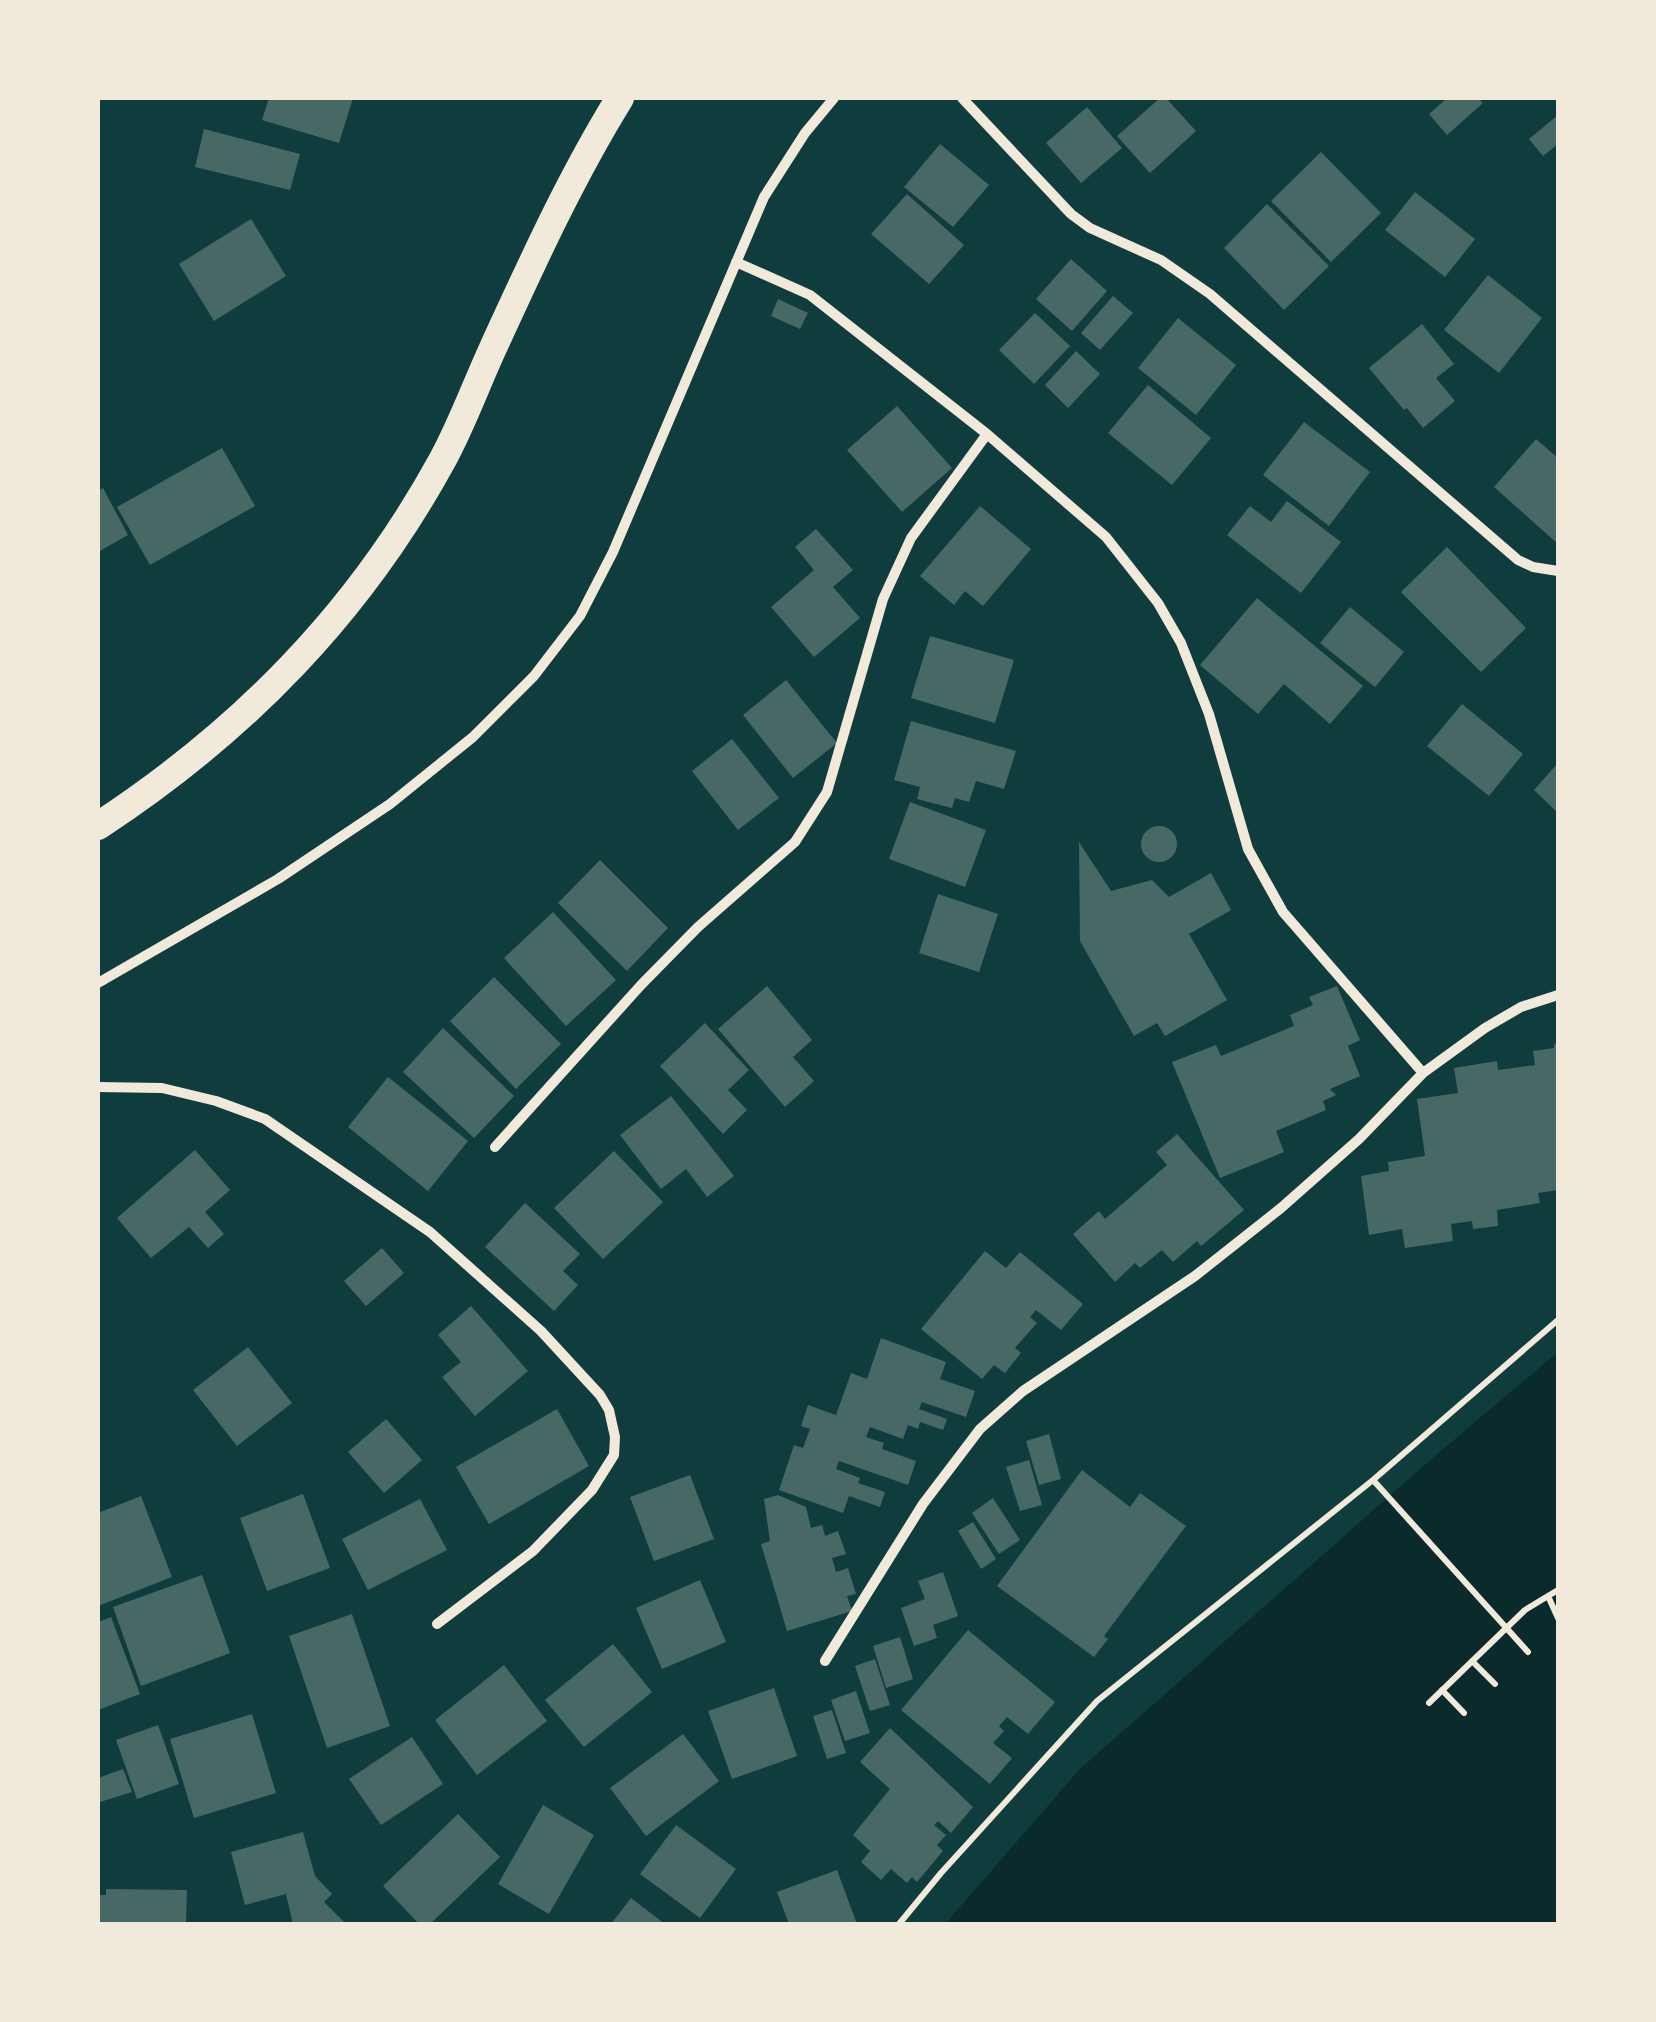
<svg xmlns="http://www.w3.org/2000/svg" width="1656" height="2022" font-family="'PT Sans',sans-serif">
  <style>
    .water { fill: #0a2a2b }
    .building { fill: #486865 }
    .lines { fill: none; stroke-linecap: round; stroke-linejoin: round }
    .path { stroke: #f1e9da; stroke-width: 6 }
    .minor { stroke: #f1e9da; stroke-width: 10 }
    .trunk { stroke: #f1e9da; stroke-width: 28 }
  </style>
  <rect width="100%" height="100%" fill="#0f3d3e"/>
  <path class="water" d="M1558 1352V1924H945L1080 1769 1436 1455Z"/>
  <path class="building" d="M269 98H353L339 143 262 120Z
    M1160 98H1166L1196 131 1150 173 1117 136Z
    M1447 98H1478L1483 103 1447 135 1429 114Z
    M1087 107 1122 148 1081 183 1046 143Z
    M1558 115V144L1543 156 1529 139Z
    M204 129 300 154 290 190 195 167Z
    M940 144 989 185 953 227 904 187Z
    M1321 152 1381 213 1331 262 1271 201Z
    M1415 192 1475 239 1445 277 1385 230Z
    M907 194 964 245 929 284 871 234Z
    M1267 204 1329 266 1284 310 1224 248Z
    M251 219 286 276 214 321 179 264Z
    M1071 259 1107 291 1072 331 1036 299Z
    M1488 275 1542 318 1499 373 1444 330Z
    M1113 296 1133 313 1100 350 1081 333Z
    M778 299 808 313 800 329 771 316Z
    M1035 313 1070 346 1034 384 999 350Z
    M1178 318 1236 365 1196 415 1138 368Z
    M1422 324 1454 364 1436 378 1455 401 1423 428 1407 408 1404 410 1369 368Z
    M1076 351 1100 374 1068 408 1045 385Z
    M1148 385 1211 438 1172 485 1108 433Z
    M897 406 952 468 902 512 847 450Z
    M1304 422 1370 472 1329 526 1263 475Z
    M1536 439 1558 458V544L1494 487Z
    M222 448 255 506 150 565 117 507Z
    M103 488 128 535 98 552V491Z
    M1287 501 1341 542 1301 593 1227 535 1250 506 1271 522Z
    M980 506 1031 549 983 606 965 591 954 605 920 576Z
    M816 529 853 570 833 587 860 618 814 657 771 607 814 570 795 547Z
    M1447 547 1526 628 1481 672 1401 592Z
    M1257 598 1363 686 1330 724 1284 684 1258 714 1200 665Z
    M1350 607 1404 652 1375 687 1320 643Z
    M930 636 1014 660 995 723 911 698Z
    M786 680 837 743 793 778 743 715Z
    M1462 704 1523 754 1489 796 1427 746Z
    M911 721 1016 751 1004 789 976 781 969 802 955 798 952 808 917 799 920 787 894 780Z
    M732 739 779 798 738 830 692 771Z
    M1558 763V813L1534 790Z
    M910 802 986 830 965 887 889 859Z
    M1141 844a18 18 0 1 1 36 0a18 18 0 1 1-36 0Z
    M1079 842 1111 891 1152 880 1169 897 1211 873 1231 910 1189 934 1227 1000 1165 1036 1157 1023 1134 1036 1080 941Z
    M600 860 668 928 627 971 558 903Z
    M938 894 998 914 979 972 919 953Z
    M553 912 616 980 566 1026 504 958Z
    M494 977 561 1044 516 1089 450 1021Z
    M767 986 812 1040 793 1057 814 1081 785 1107 718 1029Z
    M1337 986 1360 1040 1348 1046 1360 1076 1330 1089 1336 1095 1323 1101 1326 1110 1276 1131 1284 1152 1220 1178 1172 1062 1216 1045 1221 1056 1294 1026 1290 1015 1313 1005 1309 997Z
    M705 1023 749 1070 728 1090 747 1110 723 1134 660 1066Z
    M443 1028 514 1096 474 1138 403 1072Z
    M1558 1043V1190L1538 1193 1540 1203 1497 1210 1498 1226 1473 1229 1472 1221 1451 1224 1453 1241 1405 1248 1402 1229 1369 1235 1361 1176 1389 1171 1388 1162 1425 1156 1417 1099 1458 1093 1454 1068 1497 1061 1498 1070 1535 1065 1533 1051 1554 1048V1044Z
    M388 1077 468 1141 428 1191 348 1127Z
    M671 1096 734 1176 707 1197 686 1169 661 1189 620 1135Z
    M1177 1134 1244 1210 1201 1246 1197 1241 1173 1262 1162 1250 1140 1268 1135 1263 1115 1282 1073 1234 1099 1211 1105 1219 1167 1165 1156 1152Z
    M195 1150 230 1190 205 1212 224 1234 208 1248 189 1227 151 1258 117 1218Z
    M614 1151 663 1202 603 1259 554 1208Z
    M525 1203 580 1254 563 1271 578 1285 554 1311 485 1247Z
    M382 1248 404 1273 366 1306 344 1281Z
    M985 1251 1006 1268 1020 1252 1083 1304 1061 1330 1036 1310 1030 1317 1037 1323 1015 1348 1021 1353 1005 1373 994 1365 982 1379 921 1329Z
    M471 1306 528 1371 475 1416 442 1377 461 1362 438 1335Z
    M881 1338 946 1362 940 1379 975 1391 966 1417 922 1402 919 1409 947 1419 943 1430 920 1422 918 1429 908 1425 903 1439 870 1427 866 1437 884 1443 882 1449 916 1461 908 1485 839 1461 836 1469 860 1478 858 1483 885 1492 880 1507 849 1496 843 1513 779 1490 794 1445 803 1448 810 1429 801 1426 808 1405 836 1415 851 1373 867 1379Z
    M248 1347 292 1403 237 1446 193 1390Z
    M557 1409 589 1466 489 1524 456 1467Z
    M386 1419 422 1460 384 1493 348 1452Z
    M1049 1434 1061 1479 1039 1485 1026 1441Z
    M1029 1460 1042 1505 1020 1511 1006 1467Z
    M1082 1470 1130 1507 1140 1493 1186 1526 1104 1636 1108 1639 1094 1657 997 1586Z
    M690 1475 714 1539 654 1561 630 1497Z
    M303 1494 330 1568 267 1591 240 1518Z
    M778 1495 806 1507 811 1528 822 1525 825 1536 838 1531 846 1554 832 1558 836 1572 848 1568 856 1594 847 1596 852 1611 787 1631 761 1544 770 1541 764 1499Z
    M141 1496 172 1577 98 1606V1513Z
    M993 1498 1020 1540 999 1554 972 1513Z
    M420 1499 447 1550 368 1590 342 1539Z
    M973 1522 996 1559 981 1569 958 1531Z
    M943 1572 958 1616 933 1625 937 1638 914 1646 901 1608 925 1599 918 1581Z
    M202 1575 230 1653 141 1686 113 1607Z
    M700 1580 726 1642 662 1669 636 1608Z
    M352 1614 390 1726 327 1748 289 1636Z
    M111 1617 140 1694 98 1710V1622Z
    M968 1630 1055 1702 1028 1734 1007 1717 999 1726 1004 1731 993 1743 1012 1758 990 1784 901 1710Z
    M900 1637 913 1679 886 1688 873 1646Z
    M613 1644 652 1692 584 1747 545 1700Z
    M875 1659 890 1705 870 1711 855 1666Z
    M504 1665 547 1721 477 1775 435 1720Z
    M774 1688 797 1756 732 1779 708 1711Z
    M856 1691 870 1733 845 1741 831 1700Z
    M832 1710 846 1753 827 1759 813 1716Z
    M252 1714 276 1793 194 1818 170 1739Z
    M158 1725 179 1784 137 1799 116 1740Z
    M890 1728 973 1807 951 1833 938 1821 934 1825 946 1835 937 1845 943 1851 917 1882 912 1877 907 1883 891 1869 881 1880 861 1862 870 1851 853 1835 890 1789 860 1762Z
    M683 1734 719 1781 646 1836 610 1788Z
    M412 1737 443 1784 381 1825 349 1779Z
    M123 1769 132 1792 100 1802 98 1778Z
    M543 1805 594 1835 549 1914 498 1884Z
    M458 1814 500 1857 430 1924H419L383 1886Z
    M676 1825 736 1869 700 1918 640 1874Z
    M303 1832 315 1876 332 1894 324 1902 346 1924H293L286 1894 245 1905 231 1852Z
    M837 1870 857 1924H789L777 1892Z
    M106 1889 187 1890 186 1924H98V1895H106Z
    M631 1898 665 1924H611Z"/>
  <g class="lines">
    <path class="path" d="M1373 1480 1528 1652
      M1548 1596 1558 1618
      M1472 1661 1495 1684
      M1442 1690 1464 1713
      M1429 1703 1525 1610 1558 1590
      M899 1924 941 1873 1097 1701 1373 1480 1558 1320"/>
    <path class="minor" d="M962 98 1071 214 1090 228 1161 260 1210 294 1518 560 1533 567 1558 571
      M736 262 810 295 987 434 1106 537 1158 603 1181 643 1209 714 1248 849 1283 912 1423 1073
      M98 983 278 879 390 804 473 737 534 676 580 616 613 552 764 197 805 133 834 98
      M98 1087 162 1088 216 1101 265 1119 430 1232 541 1331 600 1395 609 1410 615 1437 614 1455 592 1490 533 1551 437 1624
      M495 1147 641 985 698 927 795 842 827 792 883 599 911 538 987 434
      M825 1661 923 1504 980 1429 1023 1391 1195 1276 1281 1208 1359 1139 1423 1073 1485 1028 1521 1007 1558 995"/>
    <path class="trunk" d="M98 826C243 731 359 613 443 459 462 424 476 385 493 348 532 263 571 177 620 98"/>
  </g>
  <rect width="1656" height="2022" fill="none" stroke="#f1e9da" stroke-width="200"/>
</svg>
